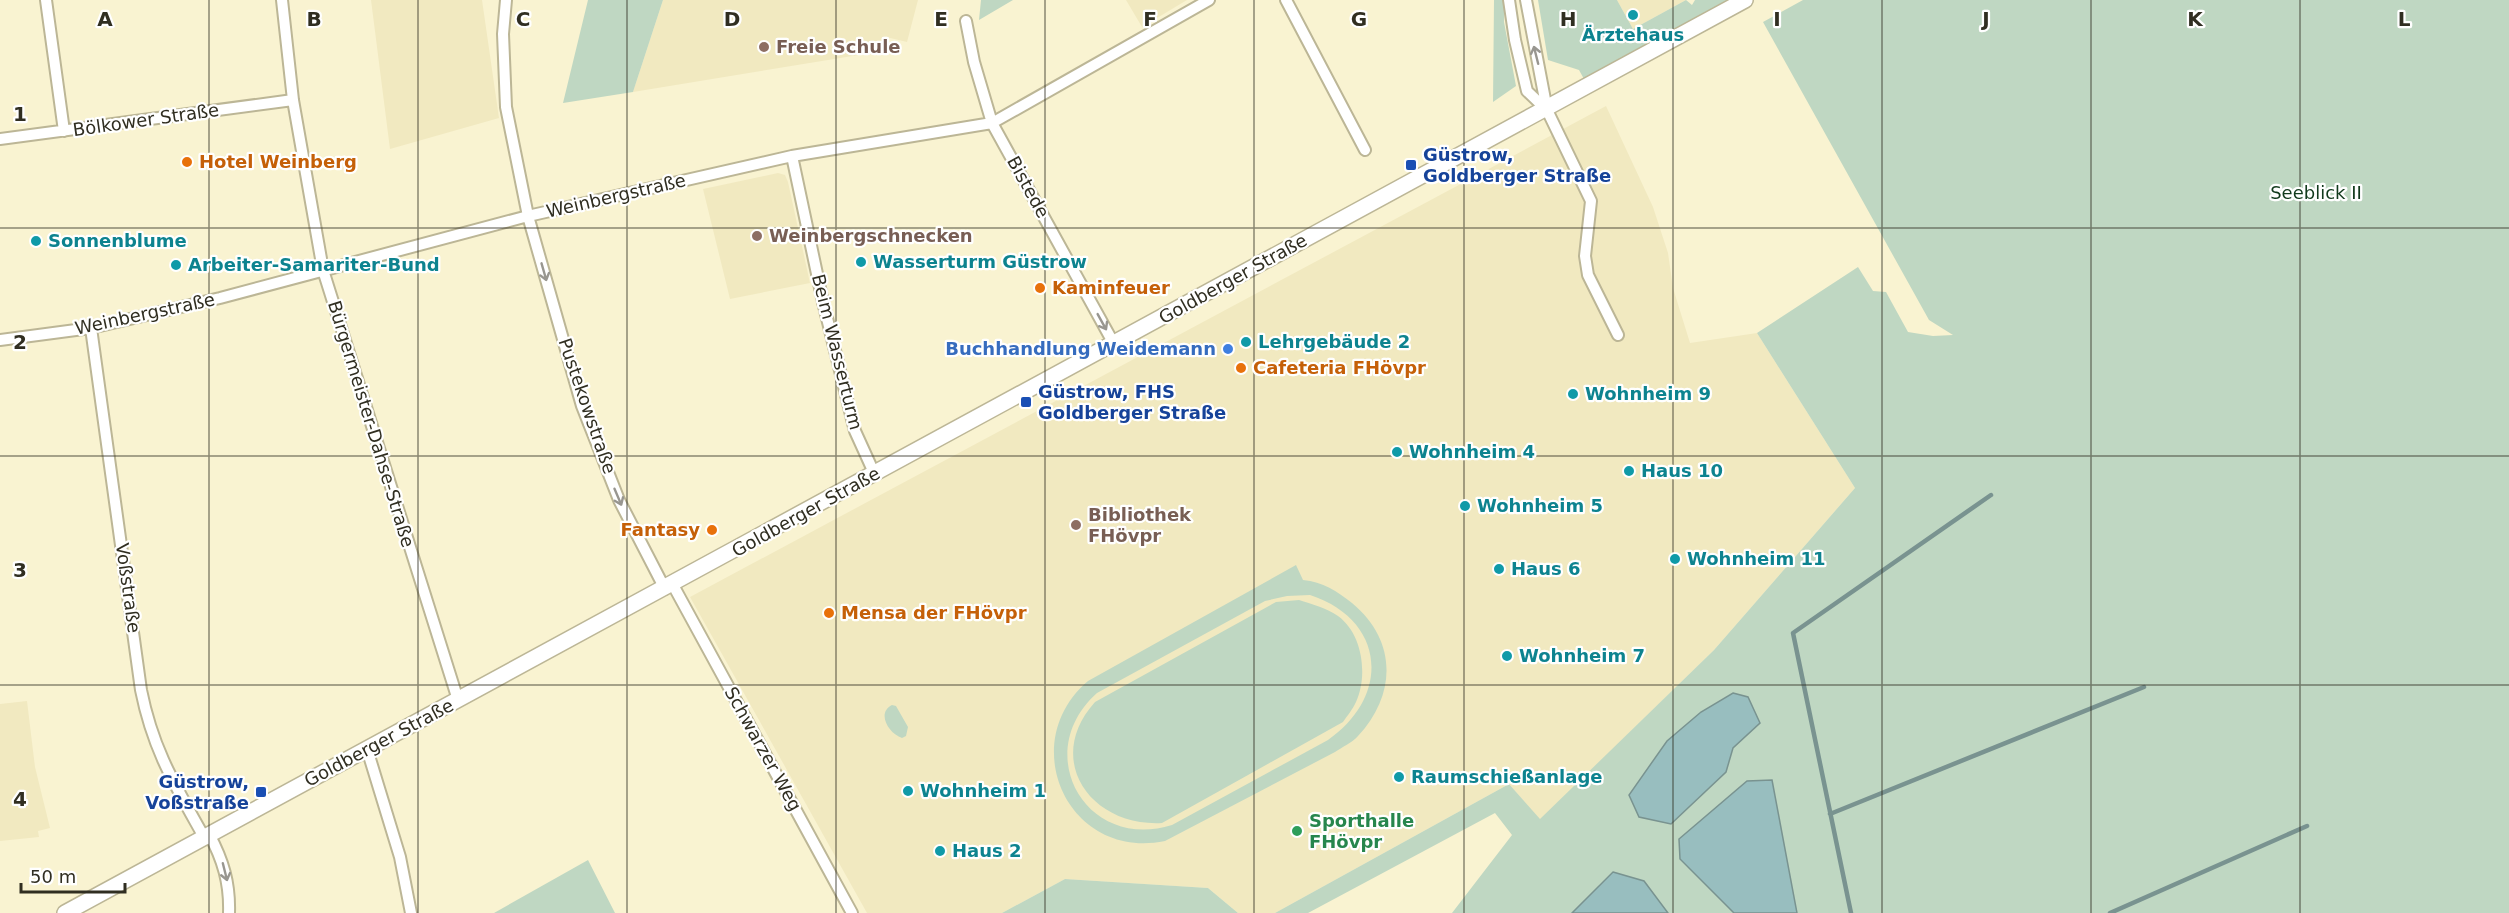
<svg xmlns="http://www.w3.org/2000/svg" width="2509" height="913" font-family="'DejaVu Sans',sans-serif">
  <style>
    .built { fill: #f1e9c0 }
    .green { fill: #bfd7c2; fill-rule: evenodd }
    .water { fill: #98bebf; stroke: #799390; stroke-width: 1.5 }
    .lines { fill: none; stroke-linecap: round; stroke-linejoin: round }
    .stream { stroke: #799390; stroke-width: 4.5 }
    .minor-casing { stroke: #bcb696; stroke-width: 14 }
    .secondary-casing { stroke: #bcb696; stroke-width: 18 }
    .minor { stroke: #fff; stroke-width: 10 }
    .secondary { stroke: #fff; stroke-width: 15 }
    .oneway { stroke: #989690 }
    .grid { fill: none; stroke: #302e21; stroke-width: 1.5; stroke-opacity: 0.55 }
    .culture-dot { fill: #0f9aa8; stroke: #fff; stroke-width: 2 }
    .education-dot { fill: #8d6e63; stroke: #fff; stroke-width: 2 }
    .food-dot { fill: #e8710a; stroke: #fff; stroke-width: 2 }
    .transit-dot { fill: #1a4fb4; stroke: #fff; stroke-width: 2 }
    .shop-dot { fill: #3f7fe0; stroke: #fff; stroke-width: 2 }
    .leisure-dot { fill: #2e9e5b; stroke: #fff; stroke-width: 2 }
    .labels { text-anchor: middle; stroke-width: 4.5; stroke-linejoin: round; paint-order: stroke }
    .culture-label { font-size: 18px; font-weight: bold; fill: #0d838f; stroke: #fff; text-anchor: start }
    .education-label { font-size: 18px; font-weight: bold; fill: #785e54; stroke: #fff; text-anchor: start }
    .street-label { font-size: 18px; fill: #302e21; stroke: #fff }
    .transit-label { font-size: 18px; font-weight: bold; fill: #164399; stroke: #fff; text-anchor: start }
    .food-label { font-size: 18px; font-weight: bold; fill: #c56008; stroke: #fff; text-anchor: start }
    .park-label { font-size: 18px; fill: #113a1c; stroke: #fff }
    .shop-label { font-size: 18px; font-weight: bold; fill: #366cbe; stroke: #fff; text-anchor: end }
    .leisure-label { font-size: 18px; font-weight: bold; fill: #27864d; stroke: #fff; text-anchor: start }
    .grid-label { font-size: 20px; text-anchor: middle; font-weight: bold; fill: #302e21; stroke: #fff; stroke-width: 4.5; stroke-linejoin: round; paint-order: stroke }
  </style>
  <rect width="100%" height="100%" fill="#f9f3d1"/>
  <path class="built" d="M371 0H482L499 118 390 149Z
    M663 0H918L907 42 886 37 877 52 633 92Z
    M1126 0H1187L1142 27Z
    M1617 0H1686L1633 29Z
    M1606 106 1653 207 1668 253 1673 288 1690 343 1757 333 1855 488 1714 650 1540 820 1509 784 1275 913H1238L1208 888 1065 879 1002 913H867L690 597Z
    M778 173 785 175 788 182 810 283 730 299 703 189Z
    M27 701 35 767 50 828 38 831 39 837 0 841V704Z"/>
  <path class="green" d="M588 0H663L633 92 563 103Z
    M981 0H1013L979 20Z
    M1494 0H1505L1504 22 1516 86 1493 102Z
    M1538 0H1617L1633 29 1686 0 1692 5 1695 0H1728L1584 79 1579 70 1548 60Z
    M1803 0H2509V913H1452L1512 835 1495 813 1308 913H1275L1509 784 1540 819 1714 650 1855 488 1757 333 1858 267 1873 291 1886 292 1908 332 1933 336 1953 335 1929 320 1763 22Z
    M1296 565 1303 580C1323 582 1337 591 1352 603 1397 640 1397 694 1358 736 1352 743 1342 747 1335 752L1165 841C1068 861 1015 743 1088 681ZM1310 595C1386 620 1391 696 1328 740L1172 825C1086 852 1030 753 1097 693L1265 601 1287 596Z
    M1299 600C1311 604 1327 608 1338 616 1363 634 1368 676 1356 702 1353 709 1347 716 1343 722L1162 823C1091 827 1043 760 1095 702L1276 602Z
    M892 705 896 706 908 727 906 736 902 738C889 734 876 713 892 705Z
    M588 860 615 913H494Z
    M1065 879 1208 888 1238 913H1002Z"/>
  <path class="water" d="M1733 693 1748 697 1760 723 1733 748 1726 772 1671 824 1639 817 1629 795 1667 741 1701 712Z
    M1772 780 1797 913H1734L1680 859 1679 839 1747 781Z
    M1613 872 1644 881 1668 913H1572Z"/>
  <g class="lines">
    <path class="stream" d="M1830 814 2144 687
      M1851 913 1793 633 1991 495
      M2110 913 2307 826"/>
    <defs>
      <path id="minor" d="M46 0 64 131
        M282 0 293 100 323 270 458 700
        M506 0 503 34 506 107 528 216 582 406 619 500 665 589
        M1286 0 1365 150
        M1509 0 1515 40 1527 91 1547 110
        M1526 0 1547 110 1591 201 1585 256 1588 275 1618 335
        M966 21 974 62 992 123 1114 344
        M0 139 293 100
        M792 156 823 302 855 431 875 475
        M91 328 141 690C153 750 175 785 204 837
        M0 340 91 328 220 298 528 216 792 156 992 123 1209 0
        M673 585 852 913
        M367 749 400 857 411 913
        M209 834C223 860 230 883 229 913"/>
      <path id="secondary" d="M65 913 1745 0"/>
    </defs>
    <use href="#minor" class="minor-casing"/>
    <use href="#secondary" class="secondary-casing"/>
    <use href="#minor" class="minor"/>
    <use href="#secondary" class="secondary"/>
  </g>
  <defs><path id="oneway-shaft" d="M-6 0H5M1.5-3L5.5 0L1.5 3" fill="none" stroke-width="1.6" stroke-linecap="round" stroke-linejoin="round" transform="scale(1.5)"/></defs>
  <g class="oneway">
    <use href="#oneway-shaft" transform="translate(1536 55) rotate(-104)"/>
    <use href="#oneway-shaft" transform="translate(544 272) rotate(74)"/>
    <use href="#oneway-shaft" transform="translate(1102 322) rotate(61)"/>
    <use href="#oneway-shaft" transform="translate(618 497) rotate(67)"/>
    <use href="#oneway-shaft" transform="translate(225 872) rotate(76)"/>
  </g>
  <path class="grid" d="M209 0V913M418 0V913M627 0V913M836 0V913M1045 0V913M1254 0V913M1464 0V913M1673 0V913M1882 0V913M2091 0V913M2300 0V913M0 228H2509M0 456H2509M0 685H2509"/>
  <g class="culture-dot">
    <circle cx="1633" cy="15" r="6"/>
    <circle cx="36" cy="241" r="6"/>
    <circle cx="861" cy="262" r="6"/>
    <circle cx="176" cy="265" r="6"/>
    <circle cx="1246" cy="342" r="6"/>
    <circle cx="1573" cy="394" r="6"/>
    <circle cx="1397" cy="452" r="6"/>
    <circle cx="1629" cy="471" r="6"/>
    <circle cx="1465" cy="506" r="6"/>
    <circle cx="1675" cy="559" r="6"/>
    <circle cx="1499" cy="569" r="6"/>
    <circle cx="1507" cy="656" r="6"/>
    <circle cx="1399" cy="777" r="6"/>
    <circle cx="908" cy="791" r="6"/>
    <circle cx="940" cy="851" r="6"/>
  </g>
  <g class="education-dot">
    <circle cx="764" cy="47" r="6"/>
    <circle cx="757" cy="236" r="6"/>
    <circle cx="1076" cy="525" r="6"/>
  </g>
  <g class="food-dot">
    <circle cx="187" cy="162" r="6"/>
    <circle cx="1040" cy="288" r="6"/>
    <circle cx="1241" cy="368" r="6"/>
    <circle cx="712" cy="530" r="6"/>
    <circle cx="829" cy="613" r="6"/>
  </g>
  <g class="transit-dot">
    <rect x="1405" y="159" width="12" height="12" rx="3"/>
    <rect x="1020" y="396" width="12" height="12" rx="3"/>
    <rect x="255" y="786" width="12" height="12" rx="3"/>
  </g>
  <circle class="shop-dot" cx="1228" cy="349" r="6"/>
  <circle class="leisure-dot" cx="1297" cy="831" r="6"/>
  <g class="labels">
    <g class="culture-label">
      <text x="1633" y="41" text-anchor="middle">Ärztehaus</text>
      <text x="48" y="247">Sonnenblume</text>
      <text x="873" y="268">Wasserturm Güstrow</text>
      <text x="188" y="271">Arbeiter-Samariter-Bund</text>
      <text x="1258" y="348">Lehrgebäude 2</text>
      <text x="1585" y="400">Wohnheim 9</text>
      <text x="1409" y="458">Wohnheim 4</text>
      <text x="1641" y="477">Haus 10</text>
      <text x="1477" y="512">Wohnheim 5</text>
      <text x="1687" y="565">Wohnheim 11</text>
      <text x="1511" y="575">Haus 6</text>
      <text x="1519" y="662">Wohnheim 7</text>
      <text x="1411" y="783">Raumschießanlage</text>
      <text x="920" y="797">Wohnheim 1</text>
      <text x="952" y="857">Haus 2</text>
    </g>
    <g class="education-label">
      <text x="776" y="53">Freie Schule</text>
      <text x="769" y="242">Weinbergschnecken</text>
      <text x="1088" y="521">Bibliothek<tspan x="1088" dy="21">FHövpr</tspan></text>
    </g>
    <g class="street-label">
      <text transform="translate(146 120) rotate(-8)" y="6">Bölkower Straße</text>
      <text transform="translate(1028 187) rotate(61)" y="6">Bistede</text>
      <text transform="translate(616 196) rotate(-13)" y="6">Weinbergstraße</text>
      <text transform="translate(1233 279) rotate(-29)" y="6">Goldberger Straße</text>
      <text transform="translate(145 314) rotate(-12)" y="6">Weinbergstraße</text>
      <text transform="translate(837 352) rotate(76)" y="6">Beim Wasserturm</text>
      <text transform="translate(587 406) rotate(71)" y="6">Pustekowstraße</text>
      <text transform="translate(371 424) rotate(73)" y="6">Bürgermeister-Dahse-Straße</text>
      <text transform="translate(806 512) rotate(-29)" y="6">Goldberger Straße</text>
      <text transform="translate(128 588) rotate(82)" y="6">Voßstraße</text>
      <text transform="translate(379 743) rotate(-28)" y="6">Goldberger Straße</text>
      <text transform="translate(763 749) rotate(61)" y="6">Schwarzer Weg</text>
    </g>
    <g class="transit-label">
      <text x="1423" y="161">Güstrow,<tspan x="1423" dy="21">Goldberger Straße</tspan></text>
      <text x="1038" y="398">Güstrow, FHS<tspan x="1038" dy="21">Goldberger Straße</tspan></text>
      <text x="249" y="788" text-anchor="end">Güstrow,<tspan x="249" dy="21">Voßstraße</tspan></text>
    </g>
    <g class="food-label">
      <text x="199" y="168">Hotel Weinberg</text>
      <text x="1052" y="294">Kaminfeuer</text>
      <text x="1253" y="374">Cafeteria FHövpr</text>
      <text x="700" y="536" text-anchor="end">Fantasy</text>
      <text x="841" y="619">Mensa der FHövpr</text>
    </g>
    <g class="park-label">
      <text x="2316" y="199">Seeblick II</text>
    </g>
    <g class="shop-label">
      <text x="1216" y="355">Buchhandlung Weidemann</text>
    </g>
    <g class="leisure-label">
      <text x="1309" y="827">Sporthalle<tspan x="1309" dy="21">FHövpr</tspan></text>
    </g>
  </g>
  <g class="grid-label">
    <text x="105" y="26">A</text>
    <text x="314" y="26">B</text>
    <text x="523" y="26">C</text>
    <text x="732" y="26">D</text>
    <text x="941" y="26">E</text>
    <text x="1150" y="26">F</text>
    <text x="1359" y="26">G</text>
    <text x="1568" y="26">H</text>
    <text x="1777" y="26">I</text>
    <text x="1986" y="26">J</text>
    <text x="2195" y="26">K</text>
    <text x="2404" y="26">L</text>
    <text x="20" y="121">1</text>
    <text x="20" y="349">2</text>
    <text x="20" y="577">3</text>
    <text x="20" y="806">4</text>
  </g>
  <path d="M21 883v9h104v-9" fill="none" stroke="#302e21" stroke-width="3"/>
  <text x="30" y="883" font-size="18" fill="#302e21" stroke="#ffffff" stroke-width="4.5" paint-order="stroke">50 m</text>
</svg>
